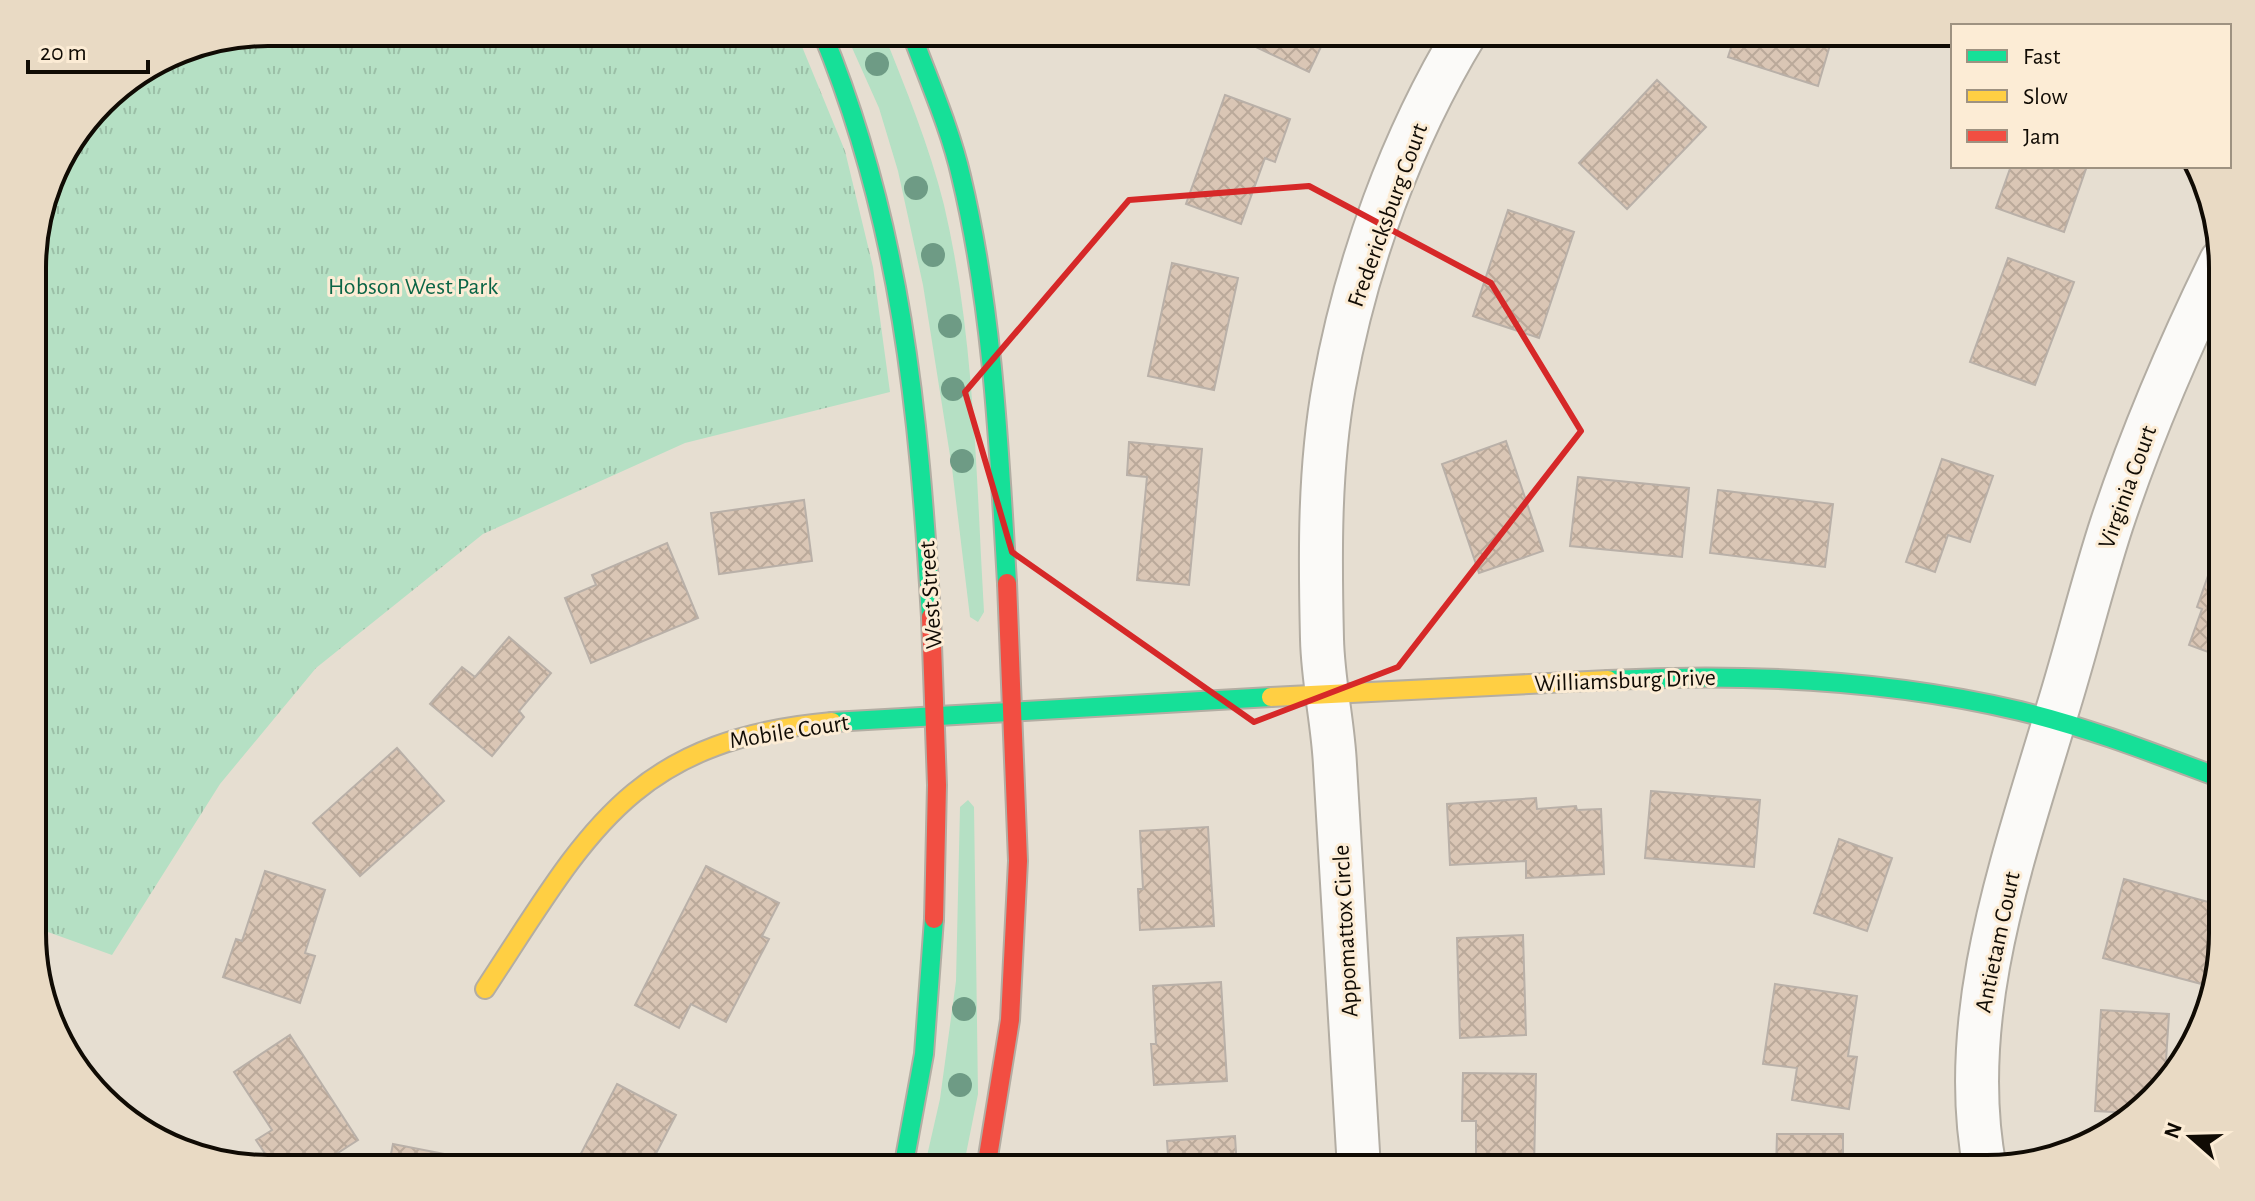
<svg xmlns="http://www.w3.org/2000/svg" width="2255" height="1201" font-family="'Alegreya Sans',sans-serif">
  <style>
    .grass { fill: #b5e0c4 }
    .park { fill: url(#park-tufts) }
    .building { fill: url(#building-cross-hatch); stroke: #b9b0a8; stroke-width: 2 }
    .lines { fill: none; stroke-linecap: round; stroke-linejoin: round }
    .street-casing { stroke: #b3ada3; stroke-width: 46 }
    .fast-casing { stroke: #b3ada3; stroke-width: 22 }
    .slow-casing { stroke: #b3ada3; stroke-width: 22 }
    .jam-casing { stroke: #b3ada3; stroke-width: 22 }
    .street { stroke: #fbfaf8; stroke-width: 42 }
    .fast { stroke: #16e098; stroke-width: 18 }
    .slow { stroke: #ffcf43; stroke-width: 18 }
    .jam { stroke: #f24e42; stroke-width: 18 }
    .tree { fill: #6e9b85 }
    .marked { fill: none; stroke: #d62828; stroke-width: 6; stroke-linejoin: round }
    .labels { text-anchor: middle; stroke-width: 6; stroke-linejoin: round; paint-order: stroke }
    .street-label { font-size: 24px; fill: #100b04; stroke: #fcecd5 }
    .park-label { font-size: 24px; fill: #0b6546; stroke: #fcecd5 }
    .rim { fill: none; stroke: #100b04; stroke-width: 4 }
  </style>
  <defs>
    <pattern id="park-tufts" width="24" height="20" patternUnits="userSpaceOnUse" patternTransform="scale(2)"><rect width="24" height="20" fill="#b5e0c4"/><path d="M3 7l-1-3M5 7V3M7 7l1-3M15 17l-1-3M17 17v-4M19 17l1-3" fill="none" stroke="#9bbfa7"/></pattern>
    <pattern id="building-cross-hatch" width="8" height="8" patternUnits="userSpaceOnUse" patternTransform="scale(2)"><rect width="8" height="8" fill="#dac6b5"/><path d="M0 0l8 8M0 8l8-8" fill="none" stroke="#baa99a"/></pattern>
  </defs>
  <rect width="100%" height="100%" fill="#e6ded1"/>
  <path class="grass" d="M845 32H883C906 89 929 145 944 205 975 337 976 477 984 612L978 622 970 617 952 468 923 285 898 171 879 108Z
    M968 800 974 807 978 1094 963 1169H924L940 1099 956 981 960 807Z"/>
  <path class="park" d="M268 32H796L845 151 873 267 890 392 685 443 483 534 316 668 220 784 112 955 34 927 33 252 56 164 112 91 178 50Z"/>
  <path class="building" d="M1240 32H1328L1309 72 1237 38Z
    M1736 32H1802L1801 36 1830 45 1818 86 1728 57Z
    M1657 80 1706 127 1627 209 1579 163Z
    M1225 95 1290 119 1275 162 1265 158 1241 224 1186 204Z
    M2011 166H2087L2064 232 1996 208Z
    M1508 210 1574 232 1539 338 1473 316Z
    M2008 258 2074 282 2035 385 1970 362Z
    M1172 263 1238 278 1214 390 1148 376Z
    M1506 441 1543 551 1479 573 1442 464Z
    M1129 442 1202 449 1189 585 1137 580 1147 477 1127 475Z
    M1942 459 1993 476 1970 542 1948 535 1935 572 1906 562Z
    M1578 477 1689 488 1682 557 1570 546Z
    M1718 490 1833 504 1825 567 1710 553Z
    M804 500 812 561 719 574 711 513Z
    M2220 542 2222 543V657L2189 645 2202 609 2197 607Z
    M667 543 698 618 591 663 565 598 596 585 592 575Z
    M509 637 551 673 519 711 524 717 492 756 430 704 462 667 475 677Z
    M397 748 444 801 360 876 313 823Z
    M1651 791 1760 800 1754 867 1645 858Z
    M1536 798 1537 809 1576 806 1577 810 1601 809 1604 874 1526 878V861L1450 865 1447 804Z
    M1208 827 1214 926 1140 930 1138 889H1143L1140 831Z
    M1839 839 1892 858 1867 931 1814 913Z
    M706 866 779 903 762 936 769 939 726 1022 691 1004 679 1028 635 1005Z
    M265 871 325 890 305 953 315 956 300 1003 223 977 236 939 242 941Z
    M2124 879 2223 906V934L2209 986 2103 958Z
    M1523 935 1526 1035 1460 1038 1457 938Z
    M1221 982 1227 1081 1154 1085 1151 1044H1156L1153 986Z
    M1775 984 1857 996 1848 1056 1857 1057 1849 1109 1792 1100 1797 1068 1763 1064Z
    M2101 1010 2169 1014 2165 1076 2133 1113 2095 1111Z
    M290 1035 358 1140 313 1169H295L287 1158 274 1167 256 1140 272 1130 234 1072Z
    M1463 1073 1536 1074 1534 1169H1476V1121H1462Z
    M617 1084 676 1115 648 1169H573Z
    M1777 1134H1843V1169H1776Z
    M1235 1136 1237 1169H1169L1167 1141Z
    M393 1144 501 1165 500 1169H388Z"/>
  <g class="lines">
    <defs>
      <path id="street" d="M1359 1169C1351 1034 1343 900 1335 765 1333 723 1323 682 1322 639 1320 556 1319 469 1334 386 1356 264 1401 139 1466 32
        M1985 1169C1955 1014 2015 854 2058 708 2077 647 2092 584 2112 523 2142 433 2180 345 2221 261"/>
      <path id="fast" d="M822 32C901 223 919 413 931 617
        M911 32C928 79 950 128 961 176 993 310 999 447 1007 583
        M1608 680C1746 673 1885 679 2020 711 2090 728 2156 754 2223 779
        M832 722 1271 697
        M903 1169 924 1054 934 919"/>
      <path id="slow" d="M1271 697 1608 680
        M485 989C587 834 630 740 832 722"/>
      <path id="jam" d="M931 617 937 785 934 919
        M986 1169 1010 1020 1018 861 1007 583"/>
    </defs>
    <use href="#street" class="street-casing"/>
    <use href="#fast" class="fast-casing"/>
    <use href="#slow" class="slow-casing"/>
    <use href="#jam" class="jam-casing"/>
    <use href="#street" class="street"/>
    <use href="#fast" class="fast"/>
    <use href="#slow" class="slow"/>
    <use href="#jam" class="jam"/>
  </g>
  <g class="tree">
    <circle cx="877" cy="64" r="12"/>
    <circle cx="916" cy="188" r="12"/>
    <circle cx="933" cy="255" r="12"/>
    <circle cx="950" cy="326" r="12"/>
    <circle cx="953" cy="389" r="12"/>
    <circle cx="962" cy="461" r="12"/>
    <circle cx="964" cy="1009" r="12"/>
    <circle cx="960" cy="1085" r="12"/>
  </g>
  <path class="marked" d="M1309 186 1491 283 1581 431 1398 667 1254 722 1012 552 965 392 1129 200Z"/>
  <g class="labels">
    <g class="street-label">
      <text transform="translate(1387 215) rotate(-70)" y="8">Fredericksburg Court</text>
      <text transform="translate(2127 487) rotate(-70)" y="8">Virginia Court</text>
      <text transform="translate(930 595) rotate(-94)" y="8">West Street</text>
      <text transform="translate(1625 680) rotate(-2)" y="8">Williamsburg Drive</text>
      <text transform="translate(789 731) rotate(-9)" y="8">Mobile Court</text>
      <text transform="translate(1345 931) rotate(-93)" y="8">Appomattox Circle</text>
      <text transform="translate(1997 942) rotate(-78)" y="8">Antietam Court</text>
    </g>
    <g class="park-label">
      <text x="413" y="294">Hobson West Park</text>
    </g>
  </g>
  <path d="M0 0H2255V1201H0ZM268 46H1987A222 222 0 0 1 2209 268V933A222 222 0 0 1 1987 1155H268A222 222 0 0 1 46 933V268A222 222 0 0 1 268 46Z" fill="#e9dac4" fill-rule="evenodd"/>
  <path class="rim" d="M268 46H1987A222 222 0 0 1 2209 268V933A222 222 0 0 1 1987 1155H268A222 222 0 0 1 46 933V268A222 222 0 0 1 268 46Z"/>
  <rect x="1951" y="24" width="280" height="144" fill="#fcecd5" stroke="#9e9281" stroke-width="2"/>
  <rect x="1967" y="50" width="40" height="12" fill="#16e098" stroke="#9e9281" stroke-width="2"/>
  <text x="2023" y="64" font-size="24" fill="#100b04">Fast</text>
  <rect x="1967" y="90" width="40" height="12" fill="#ffcf43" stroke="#9e9281" stroke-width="2"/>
  <text x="2023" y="104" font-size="24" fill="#100b04">Slow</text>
  <rect x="1967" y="130" width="40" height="12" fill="#f24e42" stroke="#9e9281" stroke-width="2"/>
  <text x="2023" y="144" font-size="24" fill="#100b04">Jam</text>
  <g transform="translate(2191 1137) rotate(290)" stroke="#fcecd5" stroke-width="6" paint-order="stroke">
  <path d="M0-6L14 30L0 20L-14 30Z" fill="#100b04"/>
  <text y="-12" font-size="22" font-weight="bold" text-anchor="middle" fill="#100b04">N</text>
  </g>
  <path d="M28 60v12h120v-12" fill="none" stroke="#100b04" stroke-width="4"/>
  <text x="40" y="60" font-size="24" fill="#100b04" stroke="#fcecd5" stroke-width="6" paint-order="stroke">20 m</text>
</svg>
